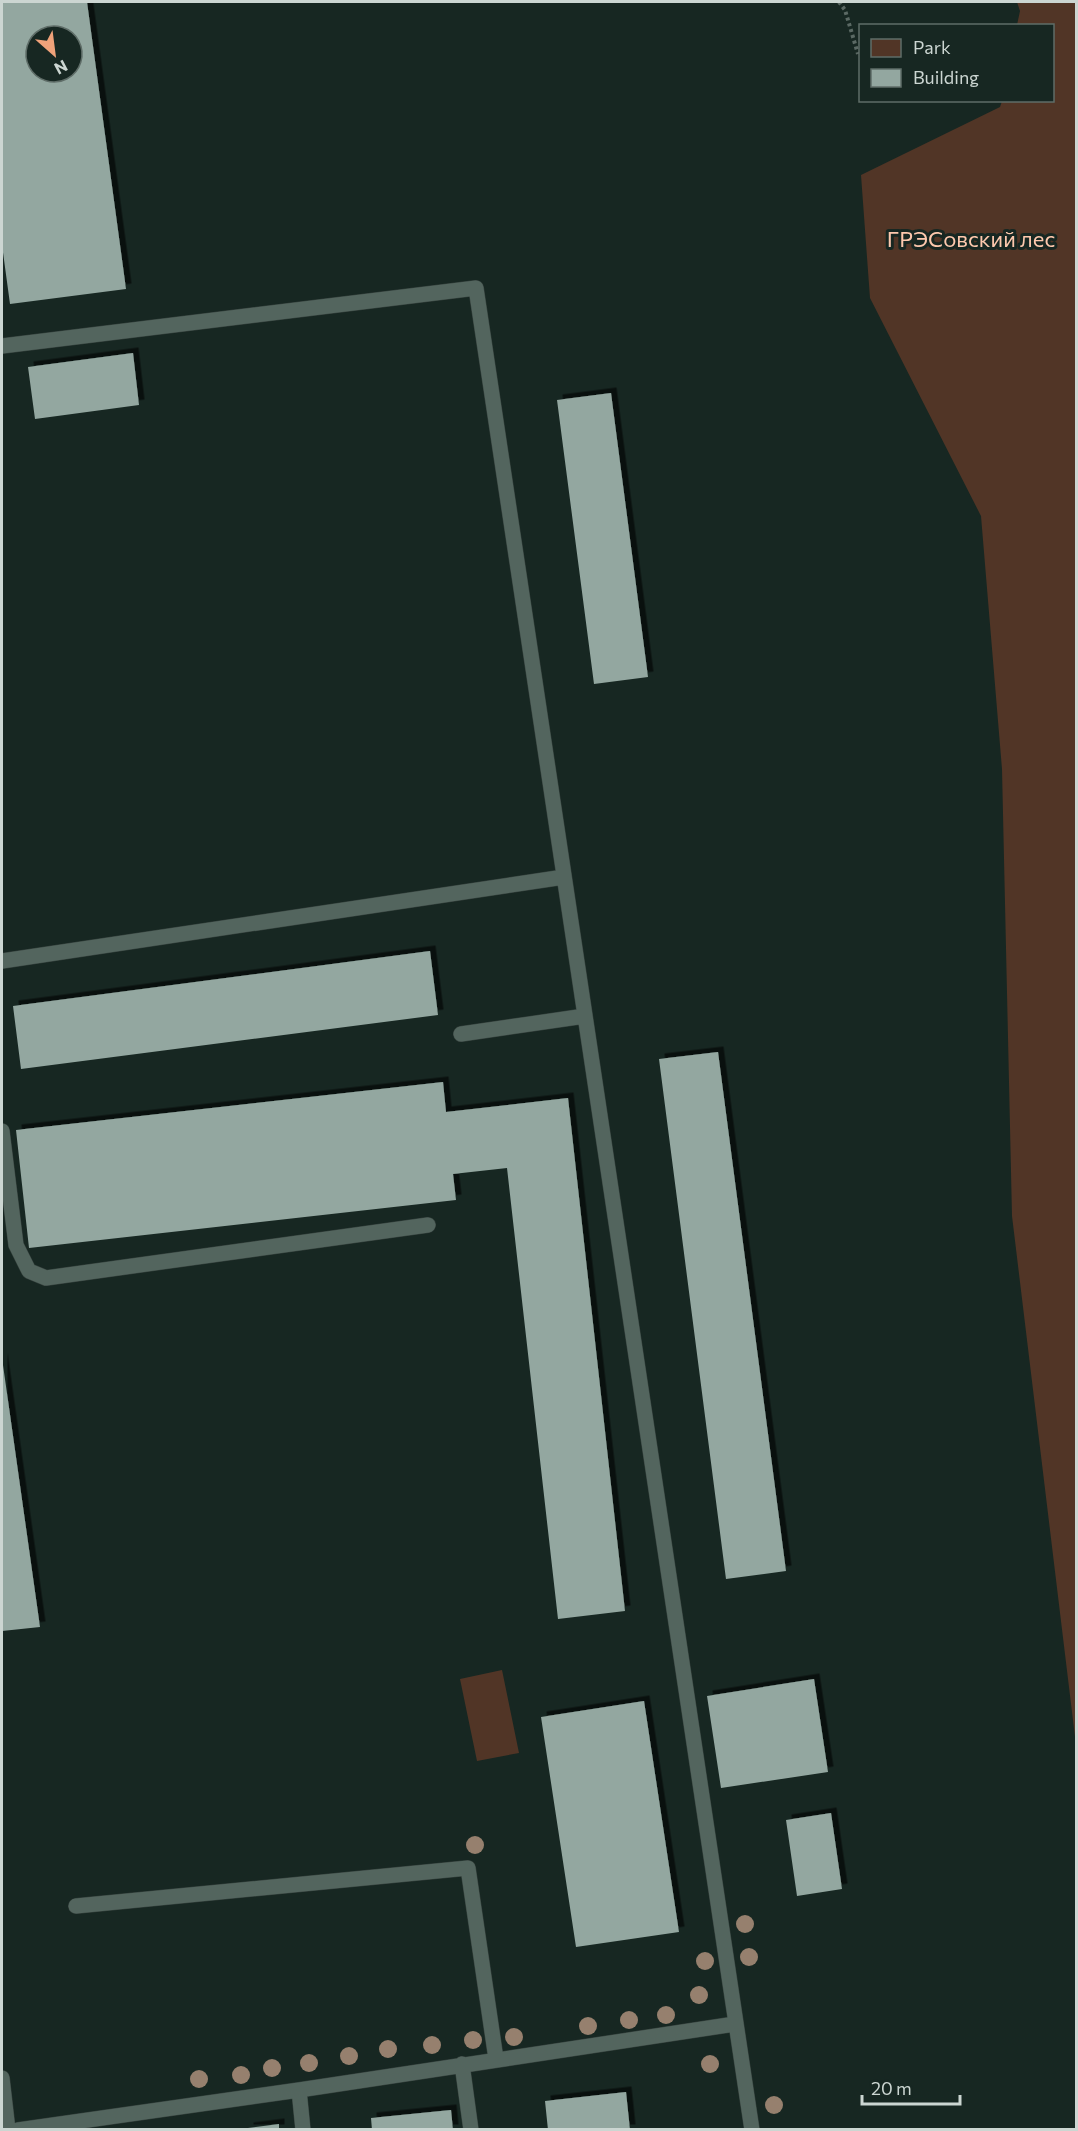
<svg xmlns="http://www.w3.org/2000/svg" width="1078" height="2131" font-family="Commissioner,sans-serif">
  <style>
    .green { fill: #513526 }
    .building { fill: #93a7a0; fill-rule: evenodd; filter: url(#shadow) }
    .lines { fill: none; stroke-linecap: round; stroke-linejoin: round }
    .service-casing { stroke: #37433f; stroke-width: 16 }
    .path { stroke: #5b6964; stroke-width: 4; stroke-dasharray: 3 3; stroke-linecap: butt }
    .service { stroke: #53655e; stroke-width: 15 }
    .tree { fill: #96806e }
    .labels { text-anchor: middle; stroke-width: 6; stroke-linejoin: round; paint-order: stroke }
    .park-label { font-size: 22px; fill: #fdc8ad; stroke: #172722 }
  </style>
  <defs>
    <filter id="shadow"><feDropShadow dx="5.5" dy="-5.5" stdDeviation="0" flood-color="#0009"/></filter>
  </defs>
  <rect width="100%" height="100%" fill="#172722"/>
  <path class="green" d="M1017 2H1076V1745L1012 1216 1002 769 981 516 870 298 861 175 1000 107 1002 101 1052 100V26L1017 25 1020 11Z
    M502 1670 519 1753 477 1761 460 1679Z"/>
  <path class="building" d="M2 2H87L126 289 10 304 2 245ZM36 36H72V72H36Z
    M133 353 139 405 35 419 28 367Z
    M611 393 648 677 594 684 557 400Z
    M430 951 438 1015 21 1069 13 1006Z
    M718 1052 786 1571 726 1579 659 1059Z
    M443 1082 446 1112 568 1098 625 1611 558 1619 507 1168 453 1174 456 1200 29 1248 16 1130Z
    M2 1358 40 1627 2 1631Z
    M814 1679 828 1772 721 1788 707 1696Z
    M644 1701 679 1932 576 1947 541 1717Z
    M831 1813 842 1889 797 1896 786 1820Z
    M626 2092 630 2130H548L545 2101Z
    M451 2110 453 2130H372L371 2118Z
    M279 2124V2130H248V2128Z"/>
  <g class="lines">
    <defs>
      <path id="service" d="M2 346 476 288 752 2130
        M2 961 564 877
        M461 1034 585 1016
        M2 1131 16 1245 29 1271 46 1278 428 1225
        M76 1906 468 1868 496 2059
        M462 2064 471 2130
        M2 2078 8 2130
        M299 2090 303 2130
        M18 2130 299 2090 735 2024"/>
    </defs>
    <use href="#service" class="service-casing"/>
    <path class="path" d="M839 2 845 10 858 54"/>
    <use href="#service" class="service"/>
  </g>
  <g class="tree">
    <circle cx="475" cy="1845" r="9"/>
    <circle cx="745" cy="1924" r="9"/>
    <circle cx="749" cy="1957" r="9"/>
    <circle cx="705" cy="1961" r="9"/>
    <circle cx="699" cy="1995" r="9"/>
    <circle cx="666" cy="2015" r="9"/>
    <circle cx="629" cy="2020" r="9"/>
    <circle cx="588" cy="2026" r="9"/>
    <circle cx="514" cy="2037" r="9"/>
    <circle cx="473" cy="2040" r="9"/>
    <circle cx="432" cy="2045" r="9"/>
    <circle cx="388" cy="2049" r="9"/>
    <circle cx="349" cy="2056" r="9"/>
    <circle cx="309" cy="2063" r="9"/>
    <circle cx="710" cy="2064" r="9"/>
    <circle cx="272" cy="2068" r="9"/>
    <circle cx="241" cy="2075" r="9"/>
    <circle cx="199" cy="2079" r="9"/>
    <circle cx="774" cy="2105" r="9"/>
  </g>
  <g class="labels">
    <g class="park-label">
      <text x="971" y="247">ГРЭСовский лес</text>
    </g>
  </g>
  <rect width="1078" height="2131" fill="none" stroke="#ccd6d2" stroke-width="6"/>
  <rect x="859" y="24" width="195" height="78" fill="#172722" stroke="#5f6d68" stroke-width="1.5"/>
  <rect x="871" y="39" width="30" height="18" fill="#513526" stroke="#5f6d68" stroke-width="1.5"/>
  <text x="913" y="54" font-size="18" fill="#ccd6d2">Park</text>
  <rect x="871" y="69" width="30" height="18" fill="#93a7a0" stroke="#5f6d68" stroke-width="1.5"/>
  <text x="913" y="84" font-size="18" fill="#ccd6d2">Building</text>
  <g transform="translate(54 54) rotate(152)"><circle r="28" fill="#172722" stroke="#5f6d68" stroke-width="1.5"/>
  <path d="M0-4.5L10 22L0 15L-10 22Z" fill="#f0a27a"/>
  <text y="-9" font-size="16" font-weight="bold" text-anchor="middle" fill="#ccd6d2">N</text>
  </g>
  <path d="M862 2095v9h98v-9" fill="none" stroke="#ccd6d2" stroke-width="3"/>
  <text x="871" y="2095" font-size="18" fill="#ccd6d2" stroke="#172722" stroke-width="4.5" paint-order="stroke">20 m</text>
</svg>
